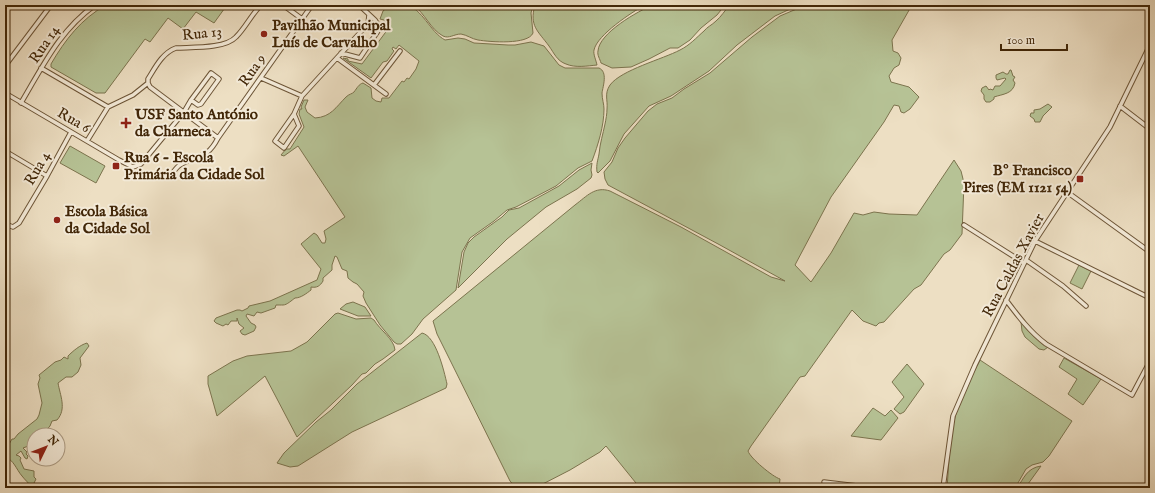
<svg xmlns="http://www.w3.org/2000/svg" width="1155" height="493" font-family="'IM FELL English',serif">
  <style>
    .green { fill: #b6c295; stroke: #7c744e }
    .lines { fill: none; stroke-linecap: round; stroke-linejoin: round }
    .minor-casing { stroke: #6d5537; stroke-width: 5.5 }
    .minor { stroke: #f3ead8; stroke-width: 3.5 }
    .poi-dot { fill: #8f2418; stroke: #f3ead8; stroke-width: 1.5 }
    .labels { text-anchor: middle; stroke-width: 4; stroke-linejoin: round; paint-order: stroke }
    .poi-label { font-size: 15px; font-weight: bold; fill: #422708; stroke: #f3ead8; text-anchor: start }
    .street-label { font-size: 15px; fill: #422708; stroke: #f3ead8 }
  </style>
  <rect width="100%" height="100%" fill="#eddfc3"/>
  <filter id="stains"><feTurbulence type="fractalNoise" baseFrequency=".005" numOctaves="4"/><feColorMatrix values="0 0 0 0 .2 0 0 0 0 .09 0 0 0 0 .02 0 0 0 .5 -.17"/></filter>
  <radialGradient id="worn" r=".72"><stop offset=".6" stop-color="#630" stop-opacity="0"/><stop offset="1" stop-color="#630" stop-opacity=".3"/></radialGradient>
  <path class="green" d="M106 5H227L214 23 196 12 183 29 168 18 150 42 145 39 105 93H96L51 67V64C65 40 81 19 106 5Z
    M390 5C395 5 401 4 406 5 422 8 430 32 445 40L458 38 465 39 474 43 508 45H515L531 42 544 46 559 65 565 68H599C608 72 603 86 602 93 602 99 604 104 604 109 604 126 598 145 592 161L578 168 556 186 516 207 507 210 494 221 470 238 462 252 456 290 423 319 412 334 401 344H397L394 342 380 325 366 303 363 296 364 292 357 284 353 282 348 278 347 271 342 269 337 257 335 256 332 265V270L323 278V281C320 286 317 288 311 287V290C307 293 301 298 295 298 292 300 287 305 283 305 281 305 279 305 276 305L275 308 261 313 257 312 254 316 247 314 246 316 251 323 255 325 256 327 254 331 245 335 242 334 240 331 244 328 239 324 237 318V321H231L228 325 226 324 223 326 216 323 214 321 216 318 237 310H240L242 311 248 308 249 306 270 301 317 280 321 269 301 244 314 233 317 235 322 243H325L326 239 324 231 345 217 298 146 284 156 281 155 286 149H290L304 127 299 114 300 109H302L301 107 304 100H308L305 107 307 112 315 118C331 117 336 107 346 97 349 94 352 94 354 92 357 88 359 84 363 83L371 88 372 98 376 101 381 102 382 98H389L402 81 404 82 407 78 409 79 416 69 419 61 399 45 396 49 393 47 392 49 394 51 387 61 383 62 371 78 343 58 348 59V61L362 64 388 29 384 20 380 19 383 11Z
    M413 5H533L531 13 533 33C528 45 490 42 478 40 472 39 467 35 461 34 454 34 449 39 443 36 430 29 425 13 413 5Z
    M535 5H645C632 12 597 35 594 50 593 54 596 60 597 65 587 66 575 68 566 64 557 61 554 53 549 46 538 31 529 26 535 5Z
    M653 5H725L717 15 701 28 690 40 678 48H670L649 59 631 67 612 68 601 63C600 59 597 55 598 51 599 33 638 11 653 5Z
    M730 5H799L775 16 737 45 709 71 671 96 649 106 624 134 610 161 598 173 597 172C596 164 598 160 599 154 600 143 603 134 605 124 606 119 607 114 607 109 608 100 604 94 610 85 621 70 663 59 680 50 690 45 696 38 704 31 707 27 712 25 716 21 721 17 725 10 730 5Z
    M806 5H912L892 40 893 51 898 53 901 58 899 65 894 68 889 76 891 82 909 87 919 97 910 109 904 113 901 112 899 106 894 105 884 122 831 197 795 265 811 282 831 253 854 213 863 215 874 212 889 214 917 215 954 160 961 171 964 183 962 234 950 250 944 254 921 285 914 289 884 322 879 323 876 326 863 321 852 310 805 376 800 377 751 446 748 451C750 458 773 477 780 479L779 488H640L606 446 600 452 570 470 535 488H516L510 481 446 352 437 334 433 321 575 205C587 196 595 186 610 191L681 227 771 277 785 281 720 245 608 185 605 179 604 172 612 162 618 148 625 138 648 111 657 104 672 98 684 89 710 73 752 37 780 16Z
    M1010 70H1011L1013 76 1015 77 1013 80 1015 83C1013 94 1003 94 994 97V99L990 102H986L984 99V95L981 91 982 88 986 86 989 90 990 89 993 90 995 86H1000L1006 79 1005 78 997 80 996 78V75L1003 72 1006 74H1008Z
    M1048 104 1052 107 1043 116 1040 122H1035L1034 119 1030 116 1031 113H1034V110L1040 109Z
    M70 146 105 166 96 183 60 163Z
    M592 163 591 170 592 175 591 178 577 189 546 207 507 239 458 288 464 252 468 243 474 237 502 217 509 210 519 208 559 186 579 170Z
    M1079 265 1091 271 1082 289 1070 283Z
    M353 302 365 307 371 316H358L340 309 346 304Z
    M338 313 356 319 371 318 374 320C380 330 394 339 395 350L383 359 375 364 366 373 362 374 352 385 297 437 265 376 217 416 208 384V376L233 361 247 356 291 351 307 342 335 314Z
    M1021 322 1036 338 1048 347 1044 350 1039 349 1025 337 1022 331Z
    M422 333C436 336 444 371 447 384L446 388 352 432 298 466 290 467 277 463 284 453 316 422 331 410 357 384Z
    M87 343 89 346 80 358 81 365 78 372 72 377H66L58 383C60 395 67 409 57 420L52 421 50 426 42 435H34V440L32 442 34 443V447L31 445 23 448 27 452 26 454 28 456 27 459 25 458 21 451 16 455 19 456 21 458 20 460 24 469 34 471V477L36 479 34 483 37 485 38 488H32C29 483 25 480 22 476 16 469 14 460 5 457V442L8 446 12 439H14L18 434 37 419 39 415 42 403 38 384 40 378 39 375 55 362 61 360 64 357 68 359V356C73 351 80 345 87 343Z
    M1064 358 1101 379 1083 405 1068 394 1077 379 1059 367Z
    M980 360 1072 421 1049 456 1043 462 1032 465 1026 469 1015 488H947C949 464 949 440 955 417 960 397 971 378 980 360Z
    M907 364 924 384 904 412 900 414 894 409 904 397 892 382Z
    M873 408 885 416 891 410 898 418 881 440 851 436Z
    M1041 466 1028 484 1035 488H1017C1024 478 1027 468 1041 466Z"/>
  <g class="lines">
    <defs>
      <path id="minor" d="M283 5 302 19
        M341 53 360 58 380 28 375 20 359 5
        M337 58 386 94
        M5 66 51 5
        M41 68 108 107
        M261 78 302 96
        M148 83V79C155 68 162 53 176 48 192 47 225 49 236 37 246 27 251 15 261 5
        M148 83 150 87 218 138
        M374 85 400 51
        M5 93 119 160 133 167 141 164 184 112 191 100 211 73 219 79 201 104 198 105 191 100
        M21 103C43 66 59 31 95 5
        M1120 106 1150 129
        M294 114 275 141 284 148 299 126 294 114 302 96 368 24 369 15
        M87 141 108 107 133 95 148 83
        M5 151 47 176
        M172 174C174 171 177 167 180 165 198 153 206 161 218 138L312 5
        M1067 192 1150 252
        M5 224 13 227 19 223 47 176 71 132
        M964 225 1024 263
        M1035 241 1150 298
        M1026 260 1063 286 1086 306
        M1006 300C1018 316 1030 332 1046 344L1132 395 1150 361
        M824 482 874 488
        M244 488 247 486
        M943 488 953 416 975 365 1035 241 1110 127 1150 45"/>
    </defs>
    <use href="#minor" class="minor-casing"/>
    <use href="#minor" class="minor"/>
  </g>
  <g class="poi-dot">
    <circle cx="264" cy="34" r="4"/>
    <path d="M124 117h4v4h4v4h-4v4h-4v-4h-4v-4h4z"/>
    <rect x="112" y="162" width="8" height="8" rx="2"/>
    <rect x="1076" y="175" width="8" height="8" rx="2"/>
    <circle cx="57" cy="220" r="4"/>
  </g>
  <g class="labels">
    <g class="poi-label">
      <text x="272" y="30">Pavilhão Municipal<tspan x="272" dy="17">Luís de Carvalho</tspan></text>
      <text x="135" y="119">USF Santo António<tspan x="135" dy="17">da Charneca</tspan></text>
      <text x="124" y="162">Rua 6 - Escola<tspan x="124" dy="17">Primária da Cidade Sol</tspan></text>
      <text x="1072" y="175" text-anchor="end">Bº Francisco<tspan x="1072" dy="17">Pires (EM 1121 54)</tspan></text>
      <text x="65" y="216">Escola Básica<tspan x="65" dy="17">da Cidade Sol</tspan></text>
    </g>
    <g class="street-label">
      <text transform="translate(202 33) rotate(-6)" y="5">Rua 13</text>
      <text transform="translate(44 44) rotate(-56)" y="5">Rua 14</text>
      <text transform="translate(252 70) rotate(-55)" y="5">Rua 9</text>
      <text transform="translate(74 120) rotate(30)" y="5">Rua 6</text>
      <text transform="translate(37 168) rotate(-60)" y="5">Rua 4</text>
      <text transform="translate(1013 265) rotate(-62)" y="5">Rua Caldas Xavier</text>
    </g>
  </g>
  <rect width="1155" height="493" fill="none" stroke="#eddfc3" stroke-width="20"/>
  <rect x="6" y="6" width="1143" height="481" fill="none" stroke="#422708" stroke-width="2"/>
  <rect x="10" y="10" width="1135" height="473" fill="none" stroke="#422708"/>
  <g transform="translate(46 447) rotate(47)"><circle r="19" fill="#f3ead8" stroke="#ac9c85"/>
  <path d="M0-3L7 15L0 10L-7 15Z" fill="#8f2418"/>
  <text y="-6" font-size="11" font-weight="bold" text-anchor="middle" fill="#422708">N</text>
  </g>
  <path d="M1001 44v6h66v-6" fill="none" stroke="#422708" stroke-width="2"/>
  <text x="1007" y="44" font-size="12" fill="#422708" stroke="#f3ead8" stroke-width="3" paint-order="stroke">100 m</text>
  <rect width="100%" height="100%" filter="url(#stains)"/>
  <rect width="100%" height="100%" fill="url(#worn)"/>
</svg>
